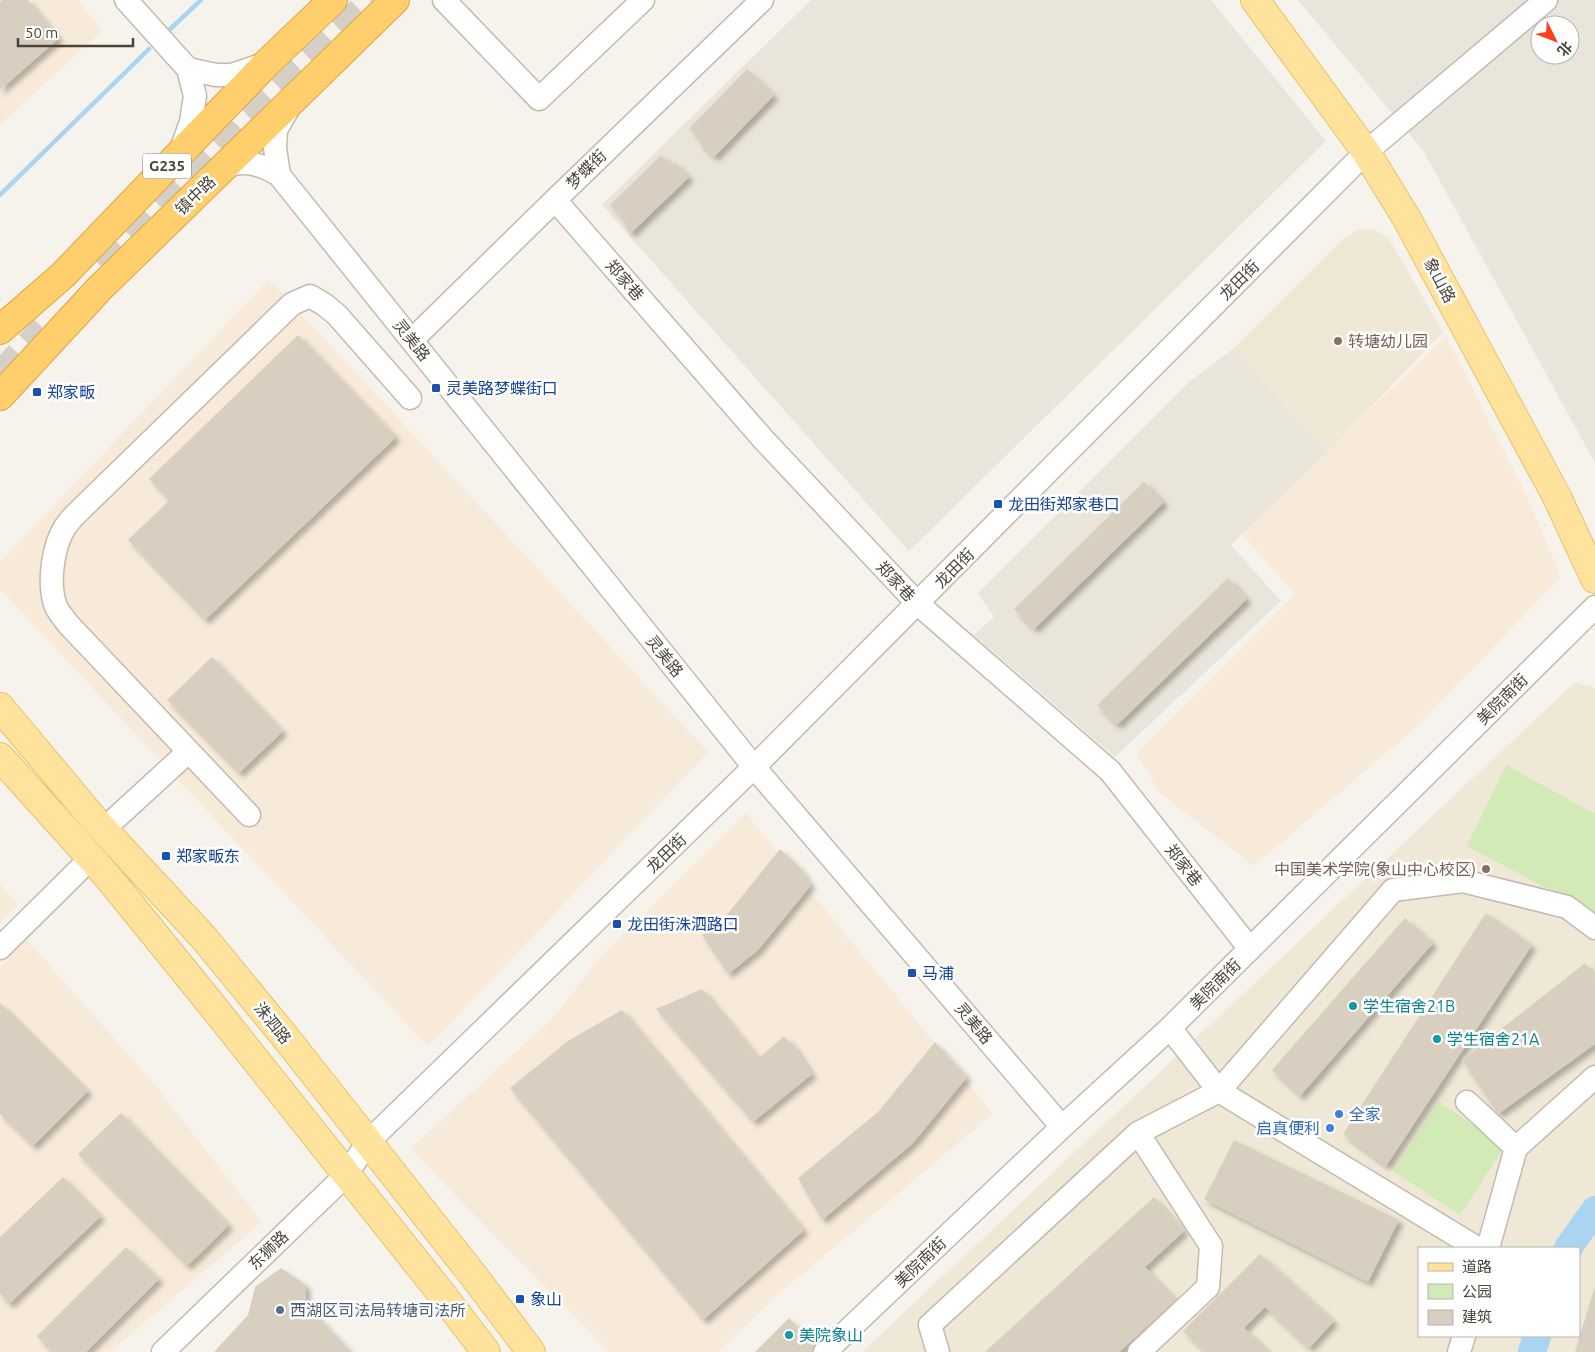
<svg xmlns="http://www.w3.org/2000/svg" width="1595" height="1352" font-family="Ubuntu,'Noto Sans SC',sans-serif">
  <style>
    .residential { fill: #eae5da; fill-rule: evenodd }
    .commercial { fill: #f7ead8 }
    .education { fill: #efe8d6; fill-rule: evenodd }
    .green { fill: #d2eab5 }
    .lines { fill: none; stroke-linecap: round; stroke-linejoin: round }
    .stream { stroke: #a9d4f2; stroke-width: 4.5 }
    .river { stroke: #a9d4f2; stroke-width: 28 }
    .building { fill: #d8cfc1; filter: url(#shadow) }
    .highway-tunnel { stroke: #d4d0c8; stroke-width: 28; stroke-dasharray: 28 14; stroke-linecap: butt }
    .minor-casing { stroke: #c2bbae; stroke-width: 25 }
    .major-casing { stroke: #e6c16a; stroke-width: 30 }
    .highway-casing { stroke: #e0a43c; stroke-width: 30 }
    .minor { stroke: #fff; stroke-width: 22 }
    .major { stroke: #ffe39c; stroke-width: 28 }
    .highway { stroke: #ffcf6e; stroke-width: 28 }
    .education-dot { fill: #8d6e63; stroke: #fff; stroke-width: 2 }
    .transit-dot { fill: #1a4fb4; stroke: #fff; stroke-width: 2 }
    .culture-dot { fill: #0f9aa8; stroke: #fff; stroke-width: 2 }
    .shop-dot { fill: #3f7fe0; stroke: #fff; stroke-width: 2 }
    .service-dot { fill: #5c6f8a; stroke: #fff; stroke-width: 2 }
    .labels { text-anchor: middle; stroke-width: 5; stroke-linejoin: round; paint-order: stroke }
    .shield { fill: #fff; stroke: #817c74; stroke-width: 1 }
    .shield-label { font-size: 15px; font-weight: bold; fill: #4b4439 }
    .street-label { font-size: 16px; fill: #4b4439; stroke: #fff }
    .education-label { font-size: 16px; fill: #785e54; stroke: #fff; text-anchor: start }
    .transit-label { font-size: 16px; fill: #164399; stroke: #fff; text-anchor: start }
    .culture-label { font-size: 16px; fill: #0d838f; stroke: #fff; text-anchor: start }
    .shop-label { font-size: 16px; fill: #366cbe; stroke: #fff; text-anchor: start }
    .service-label { font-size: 16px; fill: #4e5e75; stroke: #fff; text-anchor: start }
  </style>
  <defs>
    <filter id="shadow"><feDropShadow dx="4.5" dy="4.5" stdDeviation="2.5" flood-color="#0004"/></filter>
  </defs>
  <rect width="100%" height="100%" fill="#f6f3ec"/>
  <path class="residential" d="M811 0H1211L1326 141 909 551 602 205Z
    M1298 0H1595V463L1424 152ZM1540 25H1570V55H1540Z
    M1233 349 1328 452 1231 545 1281 601 1115 757 974 635 994 617 978 593 1189 382Z"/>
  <path class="commercial" d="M0 0H77L103 30 0 125Z
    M269 279 708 752 428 1047 0 589V562Z
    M1446 336 1525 492 1561 577 1415 728 1254 866 1161 794 1136 754 1295 594 1242 535Z
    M746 813 993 1114 782 1291 718 1352H609L410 1149 554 1017 598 960Z
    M0 884 18 904 0 922Z
    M27 940 151 1080 262 1222 110 1352H0V967Z"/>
  <path class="education" d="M1359 229H1374L1389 239 1443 332 1328 452 1233 349 1344 238Z
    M1575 682 1595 688V1352H862ZM1419 1248H1579V1336H1419Z"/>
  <path class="green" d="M1506 765 1595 814V914L1467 846Z
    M1439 1102 1505 1146 1460 1215 1394 1172Z"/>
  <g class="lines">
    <path class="stream" d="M167 32 201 0
      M0 195 149 49"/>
    <path class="river" d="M1568 1248 1595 1210
      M1532 1352 1537 1336"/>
  </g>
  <path class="building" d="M2 0H28L59 38 0 90V2Z
    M747 69 774 95 714 157 698 142 701 139 689 129Z
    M661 155 671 165 675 162 689 177 631 233 625 227 628 224 610 205Z
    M298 335 396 437 205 620 128 540 170 500 149 479Z
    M1144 482 1164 502 1034 629 1014 609Z
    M1228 578 1247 599 1117 725 1097 705Z
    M212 657 283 731 239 773 167 700Z
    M780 849 800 868 811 885 758 950 728 974 702 935 726 916Z
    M1486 913 1532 945 1386 1166 1343 1134Z
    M1405 918 1433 943 1300 1096 1272 1070Z
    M1585 963 1595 977V1044L1498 1114 1462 1060Z
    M702 989 759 1058 784 1036 795 1048 812 1074 753 1122 656 1009Z
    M0 1003 88 1091 33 1146 0 1114Z
    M622 1010 804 1230 703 1320 510 1088 568 1041Z
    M935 1042 967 1077 913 1143 822 1220 798 1178 878 1112Z
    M121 1113 229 1225 187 1266 78 1154Z
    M1234 1140 1399 1220 1368 1282 1204 1199Z
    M63 1177 101 1216 9 1304 0 1294V1237Z
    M1154 1197 1184 1231 1145 1267 1176 1300 1119 1352H985Z
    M126 1247 159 1279 86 1352H52L37 1336Z
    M1260 1254 1334 1321 1309 1348 1265 1307 1244 1328 1269 1352H1206L1183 1331Z
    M281 1268 306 1285V1304L351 1352H214L248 1315 255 1287Z
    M1595 1287V1352H1575L1591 1299Z
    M789 1318 824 1352H755Z"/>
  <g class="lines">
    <path class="highway-tunnel" d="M103 268 240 125 372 0
      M0 375 44 329"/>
    <defs>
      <path id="minor" d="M126 0 188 69 195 96 191 122 180 152
        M444 0 539 99 643 0
        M188 69 216 75H232L267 63
        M221 172C225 170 230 165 234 164 251 160 266 167 279 175L754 767 1062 1127
        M279 175 275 148 276 130 288 109
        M555 200 763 439 918 604 1110 771 1250 949
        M412 340 555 200 762 0
        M249 815 68 624C64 618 57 611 55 604 48 582 53 546 65 527 69 521 74 516 78 512L292 304 310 296 325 305 337 315 410 398
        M104 829 188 752
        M0 948 91 858
        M1170 1028 1219 1091 1477 1248
        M1467 1102 1516 1148
        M1138 1133 1211 1246 1208 1287 1139 1352
        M1488 1248 1516 1148 1595 1077
        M163 1352 346 1175 368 1142 754 767 1366 152 1546 0
        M825 1352 1062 1127 1170 1028 1595 607
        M938 1352 930 1325 1138 1133 1219 1091 1393 890 1463 881 1567 907 1595 928
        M1459 1352 1464 1336"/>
      <path id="major" d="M1255 0 1366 152 1407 219 1557 497 1595 579
        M0 707 92 817 204 938 286 1038 473 1275 531 1352
        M0 757 108 877 215 1009 441 1293 486 1352"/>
      <path id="highway" d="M0 330 63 275 267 63 333 0
        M0 396 99 289 395 0"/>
    </defs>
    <use href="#minor" class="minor-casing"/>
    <use href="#major" class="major-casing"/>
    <use href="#highway" class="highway-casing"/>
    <use href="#minor" class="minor"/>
    <use href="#major" class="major"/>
    <use href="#highway" class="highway"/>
  </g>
  <g class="education-dot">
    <circle cx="1338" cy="341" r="5"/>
    <circle cx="1486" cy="869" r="5"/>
  </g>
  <g class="transit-dot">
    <rect x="431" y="383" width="10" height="10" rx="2.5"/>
    <rect x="32" y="387" width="10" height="10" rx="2.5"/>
    <rect x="993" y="499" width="10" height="10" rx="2.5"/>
    <rect x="161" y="851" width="10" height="10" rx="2.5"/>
    <rect x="612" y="919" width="10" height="10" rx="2.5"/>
    <rect x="907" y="968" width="10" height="10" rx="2.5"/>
    <rect x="515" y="1294" width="10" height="10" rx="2.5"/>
  </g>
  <g class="culture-dot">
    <circle cx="1353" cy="1006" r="5"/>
    <circle cx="1437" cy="1039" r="5"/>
    <circle cx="789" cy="1335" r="5"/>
  </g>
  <g class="shop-dot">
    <circle cx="1339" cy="1114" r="5"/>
    <circle cx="1330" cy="1128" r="5"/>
  </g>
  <circle class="service-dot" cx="280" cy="1310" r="5"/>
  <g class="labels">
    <rect class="shield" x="143" y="153.5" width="48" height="25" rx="4"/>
    <g class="shield-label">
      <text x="167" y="171">G235</text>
    </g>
    <g class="street-label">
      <text transform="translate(586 169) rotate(-44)" y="6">梦蝶街</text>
      <text transform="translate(195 195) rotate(-44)" y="6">镇中路</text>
      <text transform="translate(625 280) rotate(49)" y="6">郑家巷</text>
      <text transform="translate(1239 280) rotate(-45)" y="6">龙田街</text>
      <text transform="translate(1440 280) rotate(62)" y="6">象山路</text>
      <text transform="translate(412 340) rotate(51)" y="6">灵美路</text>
      <text transform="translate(954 568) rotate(-45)" y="6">龙田街</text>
      <text transform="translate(896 581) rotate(47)" y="6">郑家巷</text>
      <text transform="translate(665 656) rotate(51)" y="6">灵美路</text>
      <text transform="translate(1502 699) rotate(-45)" y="6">美院南街</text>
      <text transform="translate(666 853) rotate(-44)" y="6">龙田街</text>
      <text transform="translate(1184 865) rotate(52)" y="6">郑家巷</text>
      <text transform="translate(1215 984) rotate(-45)" y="6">美院南街</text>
      <text transform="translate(273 1023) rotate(51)" y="6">洙泗路</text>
      <text transform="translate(974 1023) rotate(50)" y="6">灵美路</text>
      <text transform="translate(268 1250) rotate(-44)" y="6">东狮路</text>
      <text transform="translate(920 1262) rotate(-44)" y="6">美院南街</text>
    </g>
    <g class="education-label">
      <text x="1348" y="347">转塘幼儿园</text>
      <text x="1476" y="875" text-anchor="end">中国美术学院(象山中心校区)</text>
    </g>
    <g class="transit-label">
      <text x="446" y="394">灵美路梦蝶街口</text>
      <text x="47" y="398">郑家畈</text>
      <text x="1008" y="510">龙田街郑家巷口</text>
      <text x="176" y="862">郑家畈东</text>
      <text x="627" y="930">龙田街洙泗路口</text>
      <text x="922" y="979">马浦</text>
      <text x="530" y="1305">象山</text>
    </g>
    <g class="culture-label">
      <text x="1363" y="1012">学生宿舍21B</text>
      <text x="1447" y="1045">学生宿舍21A</text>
      <text x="799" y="1341">美院象山</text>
    </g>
    <g class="shop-label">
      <text x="1349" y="1120">全家</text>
      <text x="1320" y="1134" text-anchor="end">启真便利</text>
    </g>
    <g class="service-label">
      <text x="290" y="1316">西湖区司法局转塘司法所</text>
    </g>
  </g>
  <rect x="1418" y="1247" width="162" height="90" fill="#ffffff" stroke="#b7b4b0"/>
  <rect x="1428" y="1263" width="25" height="8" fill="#ffe39c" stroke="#b7b4b0"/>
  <text x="1462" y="1272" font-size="15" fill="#4b4439">道路</text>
  <rect x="1428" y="1284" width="25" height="15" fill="#d2eab5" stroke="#b7b4b0"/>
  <text x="1462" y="1297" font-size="15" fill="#4b4439">公园</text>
  <rect x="1428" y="1310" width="25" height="15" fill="#d8cfc1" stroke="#b7b4b0"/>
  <text x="1462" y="1322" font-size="15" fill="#4b4439">建筑</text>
  <g transform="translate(1555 40) rotate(132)"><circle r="24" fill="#ffffff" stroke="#b7b4b0"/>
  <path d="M0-4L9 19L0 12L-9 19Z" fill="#fc3f1d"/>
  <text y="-8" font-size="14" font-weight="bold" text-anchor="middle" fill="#4b4439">北</text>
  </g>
  <path d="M18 38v8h115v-8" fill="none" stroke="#4b4439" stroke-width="2.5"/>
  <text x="25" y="38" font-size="15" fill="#4b4439" stroke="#ffffff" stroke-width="4" paint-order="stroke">50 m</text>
</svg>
